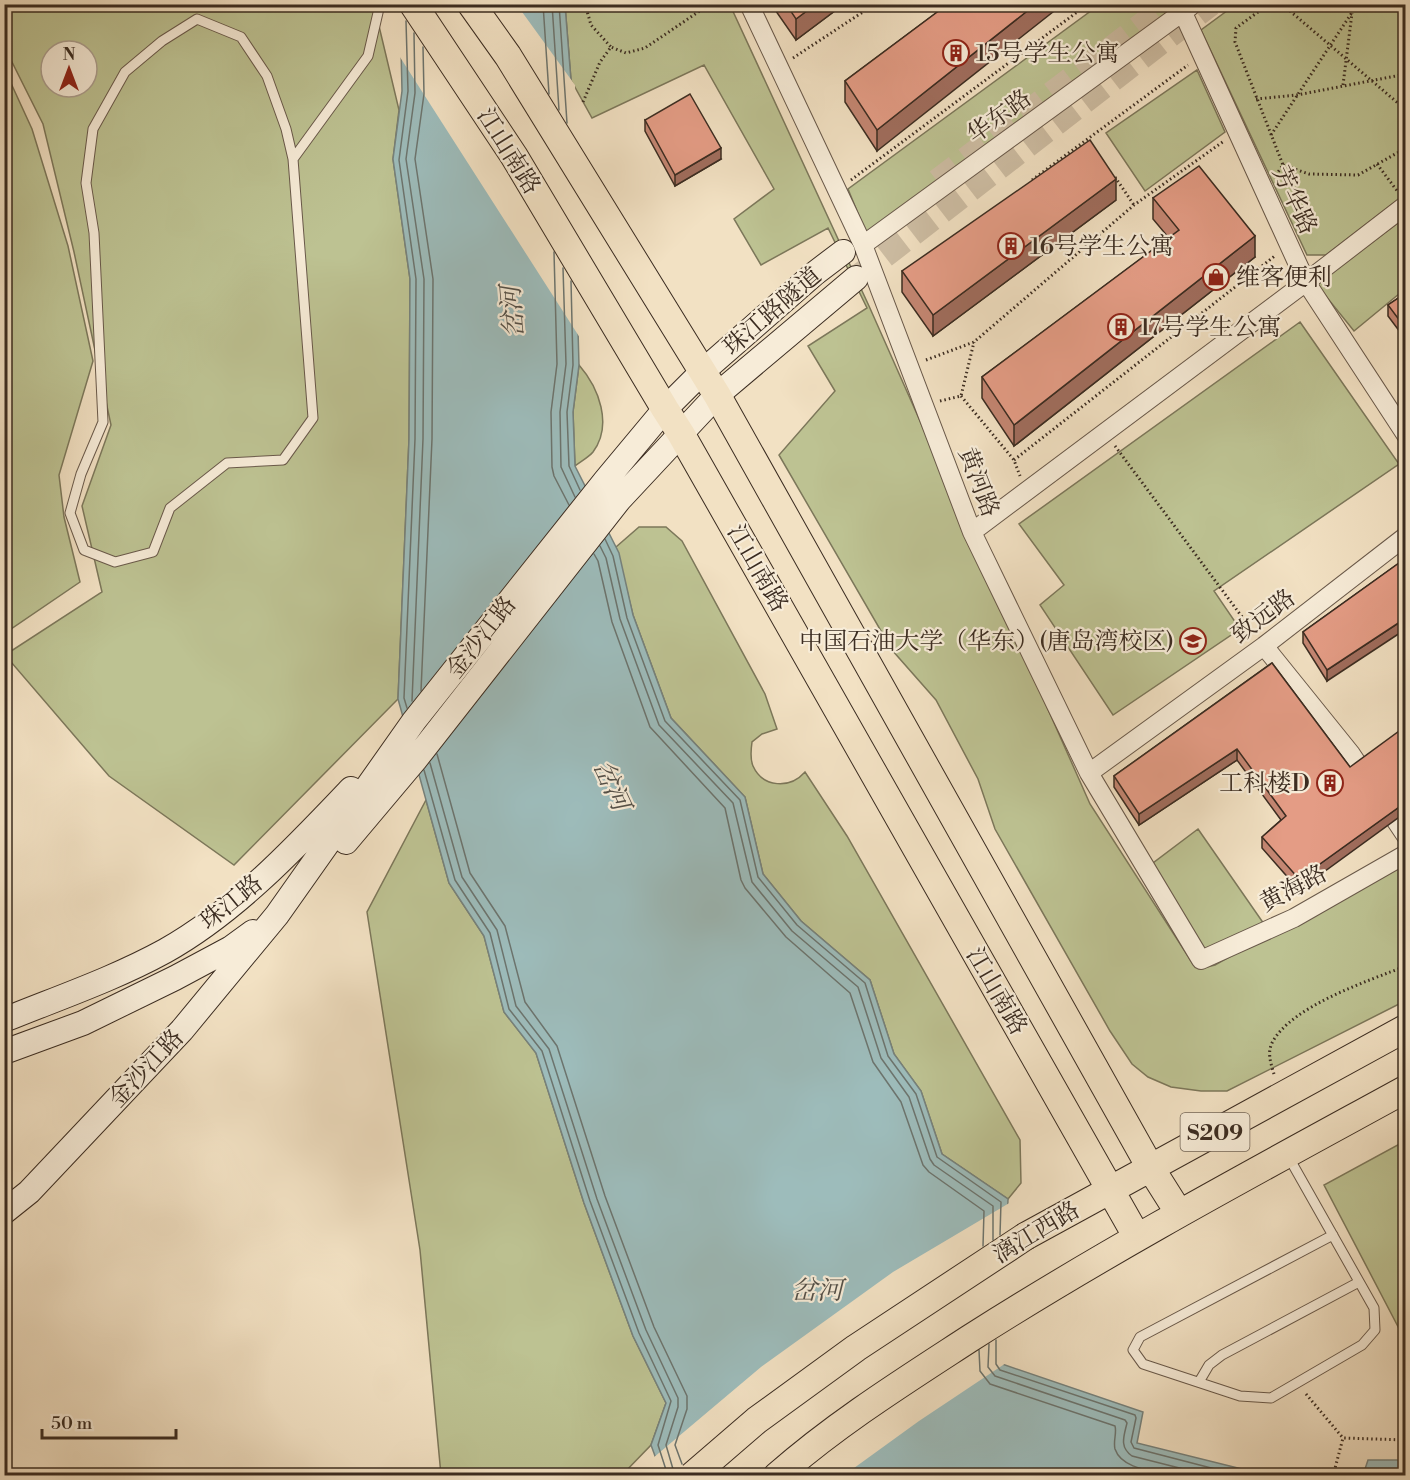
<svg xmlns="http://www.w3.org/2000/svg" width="1410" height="1480" font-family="'Libre Bodoni','Noto Serif SC',serif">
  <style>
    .green { fill: #bdc292; stroke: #7c775a; stroke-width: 1.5; fill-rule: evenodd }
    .water { fill: #9dbcbb; stroke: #76827d; stroke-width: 1.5 }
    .pier { fill: #f2e1c3 }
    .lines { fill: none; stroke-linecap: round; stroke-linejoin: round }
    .shore { stroke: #6c746e; stroke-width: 1.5 }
    .secondary-tunnel { stroke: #cdbda3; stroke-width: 24; stroke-dasharray: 24 12; stroke-linecap: butt }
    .lane-casing { stroke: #69594a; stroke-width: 11 }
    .street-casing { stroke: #69594a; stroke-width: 20 }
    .secondary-casing { stroke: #3b2c21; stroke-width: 26 }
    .primary-casing { stroke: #3b2c21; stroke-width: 29 }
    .path { stroke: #3b2c21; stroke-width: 3; stroke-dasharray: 1.5 3; stroke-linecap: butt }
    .lane { stroke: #f7ecd8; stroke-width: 9 }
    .street { stroke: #f7ecd8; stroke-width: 18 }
    .secondary { stroke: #f7ecd8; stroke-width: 24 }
    .primary { stroke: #f2e1c3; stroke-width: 27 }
    .primary-bridge-casing { stroke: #3b2c21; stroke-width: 29; stroke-linecap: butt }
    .primary-bridge { stroke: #f2e1c3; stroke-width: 27 }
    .wall { fill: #c48672; stroke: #3b2c21; stroke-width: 1.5 }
    .shaded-wall { fill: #a06d5d; stroke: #3b2c21; stroke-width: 1.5 }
    .building { fill: #e49c85; stroke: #3b2c21; stroke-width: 1.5 }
    .labels { text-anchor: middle; stroke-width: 4.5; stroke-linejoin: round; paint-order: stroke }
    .shield { fill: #f7ecd8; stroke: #736658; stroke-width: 1.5 }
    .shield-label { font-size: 22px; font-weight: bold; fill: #3b2c21 }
    .poi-label { font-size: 24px; fill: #3b2c21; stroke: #f7ecd8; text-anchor: start }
    .street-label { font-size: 24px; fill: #3b2c21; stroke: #f7ecd8 }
    .water-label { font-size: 26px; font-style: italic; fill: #545048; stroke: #f7ecd8 }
  </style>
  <rect width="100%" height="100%" fill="#f2e1c3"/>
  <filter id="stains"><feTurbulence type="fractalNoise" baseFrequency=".00333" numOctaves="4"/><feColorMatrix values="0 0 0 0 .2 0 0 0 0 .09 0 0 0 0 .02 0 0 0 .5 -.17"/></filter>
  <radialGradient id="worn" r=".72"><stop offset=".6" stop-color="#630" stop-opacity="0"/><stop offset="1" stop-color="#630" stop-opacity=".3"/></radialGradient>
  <path class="green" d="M5 5H374L399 110 393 159 410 279 409 439 398 699 234 865 109 776 5 655 102 592 82 506 111 425 74 252 43 124 7 52ZM51 51H87V87H51Z
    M565 5H730L869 306 1090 804 1193 964 1199 969 1215 965 1405 859V1001L1227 1091H1201L1171 1087 1148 1077 1132 1064 1110 1031 995 829 978 779 936 700 892 650 779 455 835 391 808 346 867 308 828 228 761 265 734 219 774 189 704 65 592 118 571 80Z
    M1099 5H1168L1171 10 866 233 848 189Z
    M1235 5H1405V194L1326 255H1307L1201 30Z
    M4 68 32 129 68 246 93 361 59 475 64 517 80 582 5 633Z
    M1197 70 1225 132 1145 191 1106 133Z
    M1406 217 1405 289 1354 331 1316 284Z
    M1300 322 1399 464 1214 591 1240 629 1113 715 1040 605 1064 585 1019 524Z
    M579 365C599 388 613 425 593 452 589 457 580 462 575 466L573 412Z
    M639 527H666L682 541 765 694 777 729 762 734 752 742C751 749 750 759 753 766 763 788 790 789 805 772L847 836 1020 1140 1021 1183 1008 1199 942 1154 921 1091 894 1054 870 980 801 921 763 874 745 797 671 718 633 615 616 547Z
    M426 800 449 883 484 936 504 1012 536 1053 584 1203 633 1336 666 1403 651 1445 622 1475H441L420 1250 367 912Z
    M1198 829 1264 924 1203 952 1153 863Z
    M1405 1141V1340L1324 1185Z"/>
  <path class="water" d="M400 5H565L571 80 579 365 573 412 575 466 619 553 633 615 671 718 745 797 763 874 801 921 870 980 894 1054 921 1091 942 1154 1008 1199 1002 1364 1143 1412 1137 1443 1266 1475H662L651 1445 666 1403 633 1336 584 1203 536 1053 504 1012 484 936 449 883 398 699 409 439 410 279 393 159 402 91Z
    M1368 1460H1405V1475H1363Z"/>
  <path class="pier" d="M398 5H517L575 85 582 341 398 54Z
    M1011 1202 1005 1362 1006 1363 919 1421 843 1476H659L653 1458 761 1367 893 1272Z"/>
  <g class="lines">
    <path class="shore" d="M543 4 549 94
      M552 4 559 110
      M559 4 567 123
      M406 21 408 91 399 160 416 279 415 439 404 698 407 708
      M554 252 557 364 551 412 552 467 554 476 569 505
      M563 268 566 364 560 412 561 467 575 497
      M571 281 573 365 567 412 569 466 580 490
      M605 539 613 556 627 618 665 721 740 800 758 877 797 925 865 983 888 1056 916 1094 937 1157 1001 1202 1000 1235
      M600 546 606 558 620 619 659 725 733 803 752 882 792 931 858 987 881 1058 909 1097 930 1159 934 1165 993 1206V1240
      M594 554 598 561 612 622 650 727 725 808 741 880 745 888 786 937 850 993 873 1062 901 1102 923 1165 929 1172 984 1211 983 1246
      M421 691 432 439 433 279 415 159 424 94 423 47
      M412 701 423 439 424 279 406 159 415 93 414 33
      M437 754 470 873 505 926 525 1002 557 1046 605 1196 654 1327 687 1396V1409L675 1445 682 1464
      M430 763 462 877 497 930 516 1006 549 1049 597 1199 646 1330 678 1398V1407L666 1445 675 1476
      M424 770 455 880 490 933 509 1009 542 1051 590 1201 639 1333 671 1401 658 1445 668 1476
      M996 1340V1364L1000 1370 1135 1415 1136 1418 1131 1442 1134 1448 1242 1476
      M989 1344 988 1367 995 1376 1125 1420 1127 1423C1124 1436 1119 1447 1132 1456L1211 1476
      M979 1350 980 1371 990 1384 1115 1426C1117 1433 1113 1441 1115 1449 1122 1470 1156 1471 1174 1476"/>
    <path class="secondary-tunnel" d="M937 181 1169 4
      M856 278 1211 4"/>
    <defs>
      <path id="lane" d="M293 159 286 129 267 76 241 37 197 19 162 41 125 72 93 129 86 183 94 233 103 422 81 474 70 513 84 550 115 562 153 552 170 508 227 463 283 460 313 418 293 159 368 56 380 4
        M1288 1156 1374 1308 1375 1330 1362 1345 1271 1398 1240 1396 1143 1364 1133 1350 1140 1337 1333 1235
        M1199 1382 1209 1365 1222 1355 1359 1282"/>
      <path id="street" d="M749 4 863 245 972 532 1089 773 1201 960 1294 918 1406 854
        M1179 4 1306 282 1406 435
        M863 245 1191 6
        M972 532 1306 282 1406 205
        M1264 646 1351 754 1406 836
        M1089 773 1264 646 1406 536"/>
      <path id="secondary" d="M346 842 415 760 619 500 717 395 856 278
        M4 1020C58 998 114 979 165 951 235 912 296 847 351 789
        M4 1052 83 1023 175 978 231 948 253 932
        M4 1212 29 1192 182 1030 277 915 414 721 605 481 665 409 702 372 814 274 843 252"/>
      <path id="primary" d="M413 4 514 156 665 409 681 434 1137 1237
        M471 4 508 56 717 395 1150 1167 1179 1213
        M1026 1236 1406 1028
        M777 1476C836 1424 903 1382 969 1339 1110 1249 1258 1170 1406 1089"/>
    </defs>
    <use href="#lane" class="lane-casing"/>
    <use href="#street" class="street-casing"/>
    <use href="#secondary" class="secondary-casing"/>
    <use href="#primary" class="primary-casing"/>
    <path class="path" d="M585 4 591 25 611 47
      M1269 4 1236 28 1235 42 1283 165 1276 175
      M1283 5 1406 110
      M793 58 875 4
      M1343 85 1352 13
      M1256 99 1297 95 1406 74
      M583 102 600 62 611 47 626 53 645 48 710 4
      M1271 135 1353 11 1354 4
      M1377 164 1398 192
      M1283 165 1309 174 1358 175 1406 148
      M1115 177 1134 205
      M851 180 1088 4
      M1032 180 1188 65
      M926 360 974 342 1134 205 1224 141
      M961 396 1014 460 1020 476
      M940 401 961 396 974 342
      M1115 446 1254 633
      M1014 460 1276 255
      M1274 1074C1271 1064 1267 1053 1272 1043 1291 1006 1368 981 1406 966
      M1306 1394 1343 1438
      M1333 1476 1343 1438 1406 1440"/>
    <use href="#lane" class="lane"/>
    <use href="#street" class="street"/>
    <use href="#secondary" class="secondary"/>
    <use href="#primary" class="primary"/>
    <defs>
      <path id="primary-bridge" d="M692 1476 757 1420 856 1348 1026 1236"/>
    </defs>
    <use href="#primary-bridge" class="primary-bridge-casing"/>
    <use href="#primary-bridge" class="primary-bridge"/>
  </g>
  <path class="wall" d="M771 4H844L796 40Z
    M948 4 877 151 845 102V81Z
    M645 120 721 159 675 186 645 131Z
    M1153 198 1255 257 1014 446 982 398V377L1169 238 1153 219Z
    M1116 200 933 336 902 292V271Z
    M1406 293V340L1388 316V305Z
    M1406 558 1327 681 1303 643V632Z
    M1272 663 1350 767 1299 890 1262 848V837L1281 820 1237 760 1139 825 1114 787V776Z"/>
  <path class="shaded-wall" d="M816 4H844L796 40V19Z
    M1036 4H1063L877 151V130Z
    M721 148V159L675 186V175Z
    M1116 179V200L933 336V315Z
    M1255 236V257L1014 446V425Z
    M1406 618V629L1327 681V670Z
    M1237 749V760L1139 825V814Z
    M1406 802V812L1299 890V879Z"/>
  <path class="building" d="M786 4H816L796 19Z
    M948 4H1036L877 130 845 81Z
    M690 94 721 148 675 175 645 120Z
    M1090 140 1116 179 933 315 902 271Z
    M1199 166 1255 236 1014 425 982 377 1179 230 1153 198Z
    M1406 293V329L1388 305Z
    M1406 558V618L1327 670 1303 632Z
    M1272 663 1350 767 1406 726V802L1299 879 1262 837 1286 816 1237 749 1139 814 1114 776Z"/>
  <defs>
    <symbol id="building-ring" viewBox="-11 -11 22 22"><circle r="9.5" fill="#f7ecd8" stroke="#8f2418" stroke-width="1.5"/><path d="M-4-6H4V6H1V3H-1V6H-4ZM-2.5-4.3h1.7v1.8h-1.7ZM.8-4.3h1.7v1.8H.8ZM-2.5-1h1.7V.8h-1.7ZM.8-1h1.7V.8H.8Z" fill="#8f2418"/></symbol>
    <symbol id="shop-ring" viewBox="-11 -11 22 22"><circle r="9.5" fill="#f7ecd8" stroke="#8f2418" stroke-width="1.5"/><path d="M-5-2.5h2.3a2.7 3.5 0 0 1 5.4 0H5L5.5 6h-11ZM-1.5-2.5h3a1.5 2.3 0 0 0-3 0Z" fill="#8f2418"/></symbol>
    <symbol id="university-ring" viewBox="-11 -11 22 22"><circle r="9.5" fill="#f7ecd8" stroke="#8f2418" stroke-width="1.5"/><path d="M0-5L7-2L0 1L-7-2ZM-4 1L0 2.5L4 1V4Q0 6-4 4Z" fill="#8f2418"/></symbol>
  </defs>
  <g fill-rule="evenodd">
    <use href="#building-ring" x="941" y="38" width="30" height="30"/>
    <use href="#building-ring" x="996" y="231" width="30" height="30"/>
    <use href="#shop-ring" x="1201" y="262" width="30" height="30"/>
    <use href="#building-ring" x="1106" y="312" width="30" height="30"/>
    <use href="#university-ring" x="1178" y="626" width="30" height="30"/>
    <use href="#building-ring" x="1315" y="768" width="30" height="30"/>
  </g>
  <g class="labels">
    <rect class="shield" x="1180.5" y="1113" width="69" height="38" rx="4.5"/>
    <g class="shield-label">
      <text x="1215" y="1140">S209</text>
    </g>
    <g class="poi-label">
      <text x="976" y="61">15号学生公寓</text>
      <text x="1030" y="254">16号学生公寓</text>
      <text x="1236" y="285">维客便利</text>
      <text x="1140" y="335">17号学生公寓</text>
      <text x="1174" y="649" text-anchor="end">中国石油大学（华东）(唐岛湾校区)</text>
      <text x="1310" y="791" text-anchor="end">工科楼D</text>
    </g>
    <g class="street-label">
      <text transform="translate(999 116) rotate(-36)" y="8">华东路</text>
      <text transform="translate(509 151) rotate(58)" y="8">江山南路</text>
      <text transform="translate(1295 200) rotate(65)" y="8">芳华路</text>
      <text transform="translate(772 311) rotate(-41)" y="8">珠江路隧道</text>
      <text transform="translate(979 482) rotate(69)" y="8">黄河路</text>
      <text transform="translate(758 568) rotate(60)" y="8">江山南路</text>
      <text transform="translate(1263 616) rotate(-37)" y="8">致远路</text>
      <text transform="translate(481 637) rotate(-52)" y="8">金沙江路</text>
      <text transform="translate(1293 888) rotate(-28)" y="8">黄海路</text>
      <text transform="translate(231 902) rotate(-39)" y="8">珠江路</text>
      <text transform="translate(997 991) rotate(60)" y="8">江山南路</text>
      <text transform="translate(146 1068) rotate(-47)" y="8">金沙江路</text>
      <text transform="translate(1036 1232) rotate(-31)" y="8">漓江西路</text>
    </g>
    <g class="water-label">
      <text transform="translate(512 312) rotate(-95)" y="9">岔河</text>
      <text transform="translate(612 785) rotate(65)" y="9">岔河</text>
      <text x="817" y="1299">岔河</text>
    </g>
  </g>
  <rect width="1410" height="1480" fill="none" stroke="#f2e1c3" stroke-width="24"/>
  <rect x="6" y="6" width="1398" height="1468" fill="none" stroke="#3b2c21" stroke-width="3"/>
  <rect x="12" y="12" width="1386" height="1456" fill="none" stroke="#3b2c21" stroke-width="1.5"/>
  <g transform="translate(69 69)"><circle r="28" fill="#f7ecd8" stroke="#ac9f8f" stroke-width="1.5"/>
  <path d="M0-4.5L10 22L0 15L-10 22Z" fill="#8f2418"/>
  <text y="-9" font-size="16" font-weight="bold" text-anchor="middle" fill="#3b2c21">N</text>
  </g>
  <path d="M42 1429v9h134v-9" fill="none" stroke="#3b2c21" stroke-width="3"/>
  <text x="51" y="1429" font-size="18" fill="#3b2c21" stroke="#f7ecd8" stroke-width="4.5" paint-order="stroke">50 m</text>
  <rect width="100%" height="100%" filter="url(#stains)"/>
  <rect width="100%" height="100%" fill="url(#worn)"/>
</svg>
